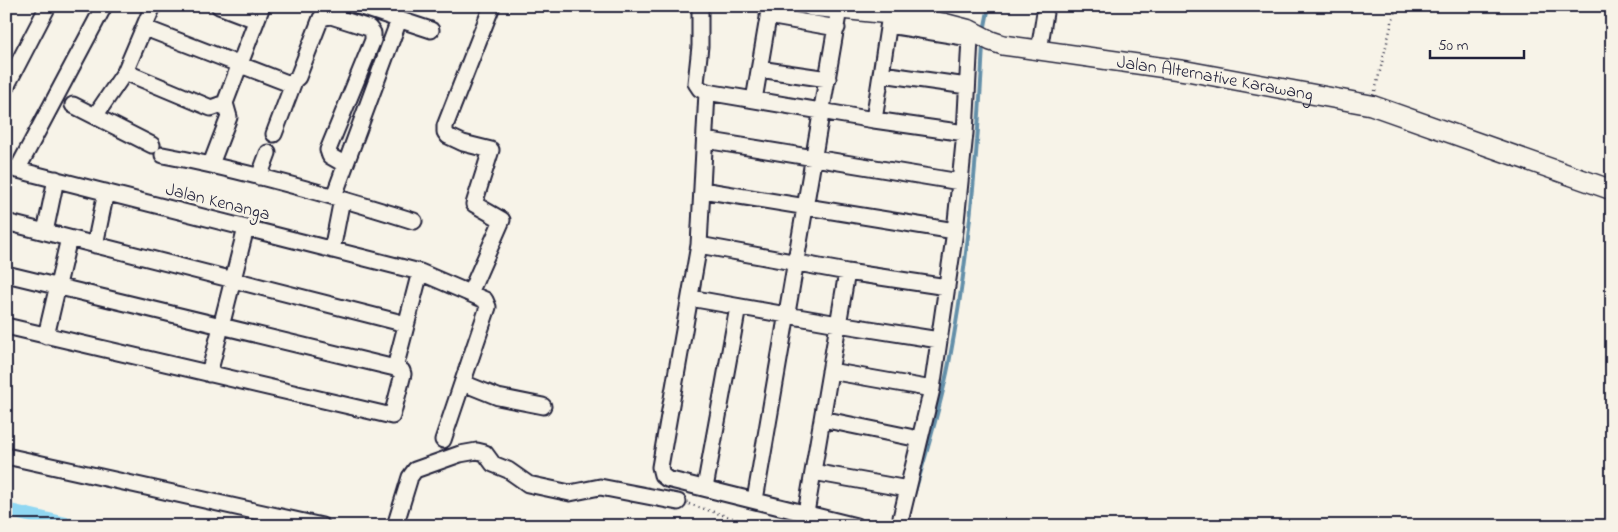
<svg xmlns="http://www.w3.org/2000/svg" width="1618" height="532" font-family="'Indie Flower',sans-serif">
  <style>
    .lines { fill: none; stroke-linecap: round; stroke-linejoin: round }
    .stream { stroke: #648fa9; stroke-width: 4 }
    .canal { stroke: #90d7f2; stroke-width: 14 }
    .minor-casing { stroke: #22223b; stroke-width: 19 }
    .tertiary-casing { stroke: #22223b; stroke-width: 22 }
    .path { stroke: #22223b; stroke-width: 2.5; stroke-dasharray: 1 4; stroke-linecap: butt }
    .minor { stroke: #f7f3e8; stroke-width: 15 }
    .tertiary { stroke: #f7f3e8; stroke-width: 19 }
    .labels { text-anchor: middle; stroke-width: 5; stroke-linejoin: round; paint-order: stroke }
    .street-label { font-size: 18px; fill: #22223b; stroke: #f7f3e8 }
  </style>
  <rect width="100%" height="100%" fill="#f7f3e8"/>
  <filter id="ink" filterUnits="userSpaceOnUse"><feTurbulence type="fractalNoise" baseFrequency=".02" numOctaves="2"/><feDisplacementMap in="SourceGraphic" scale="10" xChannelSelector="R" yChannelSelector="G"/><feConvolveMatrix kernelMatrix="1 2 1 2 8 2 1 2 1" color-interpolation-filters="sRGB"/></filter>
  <g filter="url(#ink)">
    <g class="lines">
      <path class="stream" d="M985 26 989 6
        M912 502C925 456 940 410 949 363 969 258 978 151 983 44"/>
      <path class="canal" d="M6 510 75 526"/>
      <defs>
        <path id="minor" d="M219 6 256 20
          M358 6 431 30
          M700 6V46L696 83 700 89 707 92 699 245 660 467 662 475 667 479 856 526
          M768 16 837 28
          M889 25 970 38 965 133 955 231 932 389 899 526
          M145 28 290 84 298 77 321 18 331 16 369 28 373 33V40L328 150 330 156 344 164
          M1039 51 1046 6
          M759 69 828 79
          M125 72 211 108 225 103 262 6
          M882 74 967 86
          M6 87 48 6
          M707 92 874 120 965 133
          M754 100 770 6
          M73 105 152 145
          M95 116 125 72 153 6
          M874 120 890 15
          M274 134 293 84
          M705 140 960 182
          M163 155C248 171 331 195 414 221
          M211 164 229 117 225 103
          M6 167 420 272 485 300 488 307 443 440
          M17 170 104 6
          M259 177 268 153
          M702 190 955 231
          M334 196 399 20
          M6 222 406 324
          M45 232 56 179
          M95 245 106 192
          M699 245 847 272 947 287
          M332 250 342 199
          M6 274 395 368
          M470 293 502 220 474 204 491 150 463 143 448 136 445 132V126L492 6
          M690 298 838 324 939 340
          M6 326 392 416 403 374 402 371 395 368 420 272
          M46 336 69 238
          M830 371 932 389
          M209 374 246 228
          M463 383 498 397 543 406
          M822 419 919 439
          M6 456 322 526
          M813 472 908 489
          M705 488 738 307
          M755 500 839 9
          M806 513 847 272
          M395 526 410 477 415 470 460 454 477 451 485 453 493 464 508 470 528 484 570 493 600 487 678 502"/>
        <g id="tertiary">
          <path id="s1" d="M811 6 890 14 943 23 970 30 991 41 1003 45 1187 71 1371 105 1612 190"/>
        </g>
      </defs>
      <use href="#minor" class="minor-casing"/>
      <use href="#tertiary" class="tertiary-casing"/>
      <path class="path" d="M1375 91 1396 6
        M689 504 757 526"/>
      <use href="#minor" class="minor"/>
      <use href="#tertiary" class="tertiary"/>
    </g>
  </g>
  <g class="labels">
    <g class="street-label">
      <text dy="6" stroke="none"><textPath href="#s1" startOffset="412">Jalan Alternative Karawang</textPath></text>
      <text transform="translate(218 201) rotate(14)" y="6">Jalan Kenanga</text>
    </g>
  </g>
  <rect width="1618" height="532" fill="none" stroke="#f7f3e8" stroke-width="25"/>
  <rect x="12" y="12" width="1593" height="507" fill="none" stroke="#22223b" stroke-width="2" filter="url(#ink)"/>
  <path d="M1430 50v8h94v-8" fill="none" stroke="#22223b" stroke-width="2.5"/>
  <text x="1438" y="50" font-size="15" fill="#22223b" stroke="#f7f3e8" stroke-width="4" paint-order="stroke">50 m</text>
</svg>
